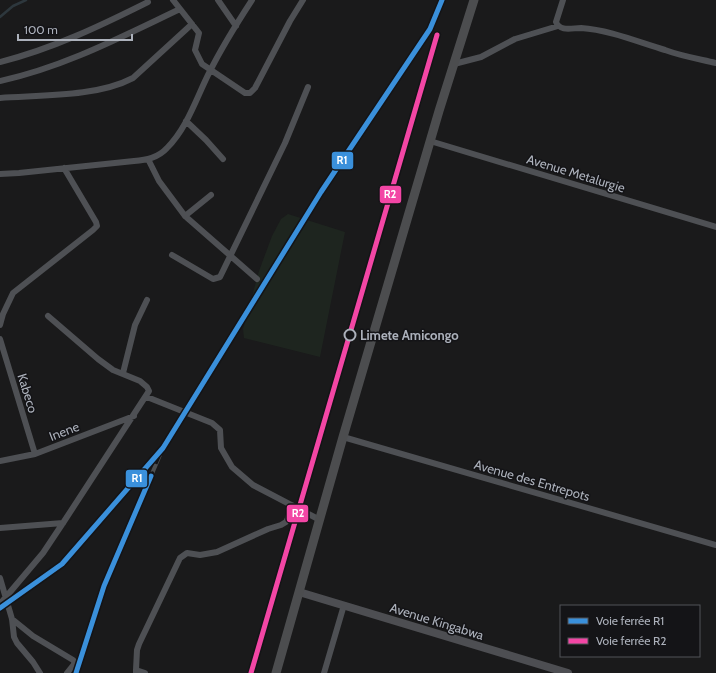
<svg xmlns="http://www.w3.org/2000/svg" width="716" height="673" font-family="Cabin,sans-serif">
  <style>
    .grass { fill: #1e251f }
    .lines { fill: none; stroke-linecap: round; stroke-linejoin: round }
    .stream { stroke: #2d373d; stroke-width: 2.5 }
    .street { stroke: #4e5054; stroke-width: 6 }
    .secondary { stroke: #4d4e52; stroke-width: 8 }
    .primary { stroke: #4c4d4f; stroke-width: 9 }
    .rail-casing { stroke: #4e5052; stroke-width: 4 }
    .rail { stroke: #141417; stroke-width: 2.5; stroke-dasharray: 8; stroke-linecap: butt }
    .rail-1-casing { stroke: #141417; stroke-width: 8 }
    .rail-2-casing { stroke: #141417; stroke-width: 8 }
    .rail-1 { stroke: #3a90db; stroke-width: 5 }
    .rail-2 { stroke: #f346a5; stroke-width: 5 }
    .stop-dot { fill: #141417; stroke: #acb1bb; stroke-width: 2 }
    .labels { text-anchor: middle; stroke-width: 3; stroke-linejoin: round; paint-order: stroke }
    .street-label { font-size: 13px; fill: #acb1bb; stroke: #141417 }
    .stop-label { font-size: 13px; font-weight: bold; fill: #acb1bb; stroke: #141417; text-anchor: start }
    .line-badge { stroke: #141417; stroke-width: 1.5 }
    .badge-label { font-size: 11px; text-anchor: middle; font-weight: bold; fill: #fff }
  </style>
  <rect width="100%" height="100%" fill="#1a1a1b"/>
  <path class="grass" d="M288 214 345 232 320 357 244 338 243 329 259 271 272 236 281 219Z"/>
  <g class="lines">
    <path class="stream" d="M0 17 13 6 26 0"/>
    <path class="street" d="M173 0 199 33 195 50 202 64 245 93H250L255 88 290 21 303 0
      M218 0 236 26
      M563 0 556 22C560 32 572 28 581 28 610 30 638 42 665 50 681 56 699 59 716 63
      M0 62C52 49 100 26 148 2
      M454 64 481 57 515 39 558 26
      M0 81C64 67 121 37 180 9
      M0 98C41 95 97 97 133 78L192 24
      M186 121 206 140 223 159
      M430 141 716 227
      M148 159 159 181 185 216 257 279
      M0 174 19 173 134 161C146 160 158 158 167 148 188 127 197 96 210 71 222 47 237 23 252 0
      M185 216 211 195
      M172 255 213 279 220 277 285 143 308 87
      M0 325 3 314 13 293 93 230 97 226 96 222 64 168
      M0 339 35 454
      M123 373 135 325 147 300
      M147 397 212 423 220 430 221 448 232 467 253 485 320 520
      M343 437 716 545
      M0 461 35 454 134 416
      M0 528 63 523
      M0 578 12 619 14 637 17 643 33 662 40 673
      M0 604 43 553 63 523 149 391 147 387 140 381 113 370 98 359 48 316
      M12 619 33 636 73 660 75 663 67 673
      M136 670 137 650 139 644 180 558 187 553 200 555 217 552 268 529 281 525 286 522 288 518 292 505
      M136 673V670L145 673
      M324 673 344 605"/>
    <path class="secondary" d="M299 592 568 673"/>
    <path class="primary" d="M276 673 343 437 439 111 474 0"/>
    <defs>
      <path id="rail" d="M0 608 62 564 163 448 321 192 430 29 442 0
        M76 673 104 586 160 455"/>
    </defs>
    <use href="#rail" class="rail-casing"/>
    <use href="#rail" class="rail"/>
    <defs>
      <path id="rail-1" d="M0 608 62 564 163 448 321 192 430 29 442 0
        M76 673 104 586 151 476"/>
      <path id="rail-2" d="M251 673 437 35"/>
    </defs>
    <use href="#rail-1" class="rail-1-casing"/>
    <use href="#rail-2" class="rail-2-casing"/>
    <use href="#rail-1" class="rail-1"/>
    <use href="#rail-2" class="rail-2"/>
  </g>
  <circle class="stop-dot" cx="350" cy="335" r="5.5"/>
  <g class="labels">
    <g class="street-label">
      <text transform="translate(576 173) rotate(17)" y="5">Avenue Metalurgie</text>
      <text transform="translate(28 393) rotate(73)" y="5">Kabeco</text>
      <text transform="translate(64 431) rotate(-21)" y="5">Inene</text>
      <text transform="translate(532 480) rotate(16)" y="5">Avenue des Entrepots</text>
      <text transform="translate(437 621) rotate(17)" y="5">Avenue Kingabwa</text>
    </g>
    <g class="stop-label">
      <text x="360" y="340">Limete Amicongo</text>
    </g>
  </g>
  <g class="line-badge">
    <rect x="331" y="151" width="23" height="19" rx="4" fill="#3a90db"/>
    <rect x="379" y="185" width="23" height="19" rx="4" fill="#f346a5"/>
    <rect x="125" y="469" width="23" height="19" rx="4" fill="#3a90db"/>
    <rect x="286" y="504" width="23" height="19" rx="4" fill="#f346a5"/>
  </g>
  <g class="badge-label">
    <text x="342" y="164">R1</text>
    <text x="390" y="198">R2</text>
    <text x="137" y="482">R1</text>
    <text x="298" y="517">R2</text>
  </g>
  <rect x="560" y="605" width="140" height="52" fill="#141417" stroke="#515359"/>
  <rect x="568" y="618" width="20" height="6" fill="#3a90db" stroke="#515359"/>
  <text x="596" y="625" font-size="12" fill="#acb1bb">Voie ferrée R1</text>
  <rect x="568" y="638" width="20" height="6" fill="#f346a5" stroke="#515359"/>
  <text x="596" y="645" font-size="12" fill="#acb1bb">Voie ferrée R2</text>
  <path d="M18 34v6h114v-6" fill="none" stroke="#acb1bb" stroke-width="2"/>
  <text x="24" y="34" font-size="12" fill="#acb1bb" stroke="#141417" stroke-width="3" paint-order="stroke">100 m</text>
</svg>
